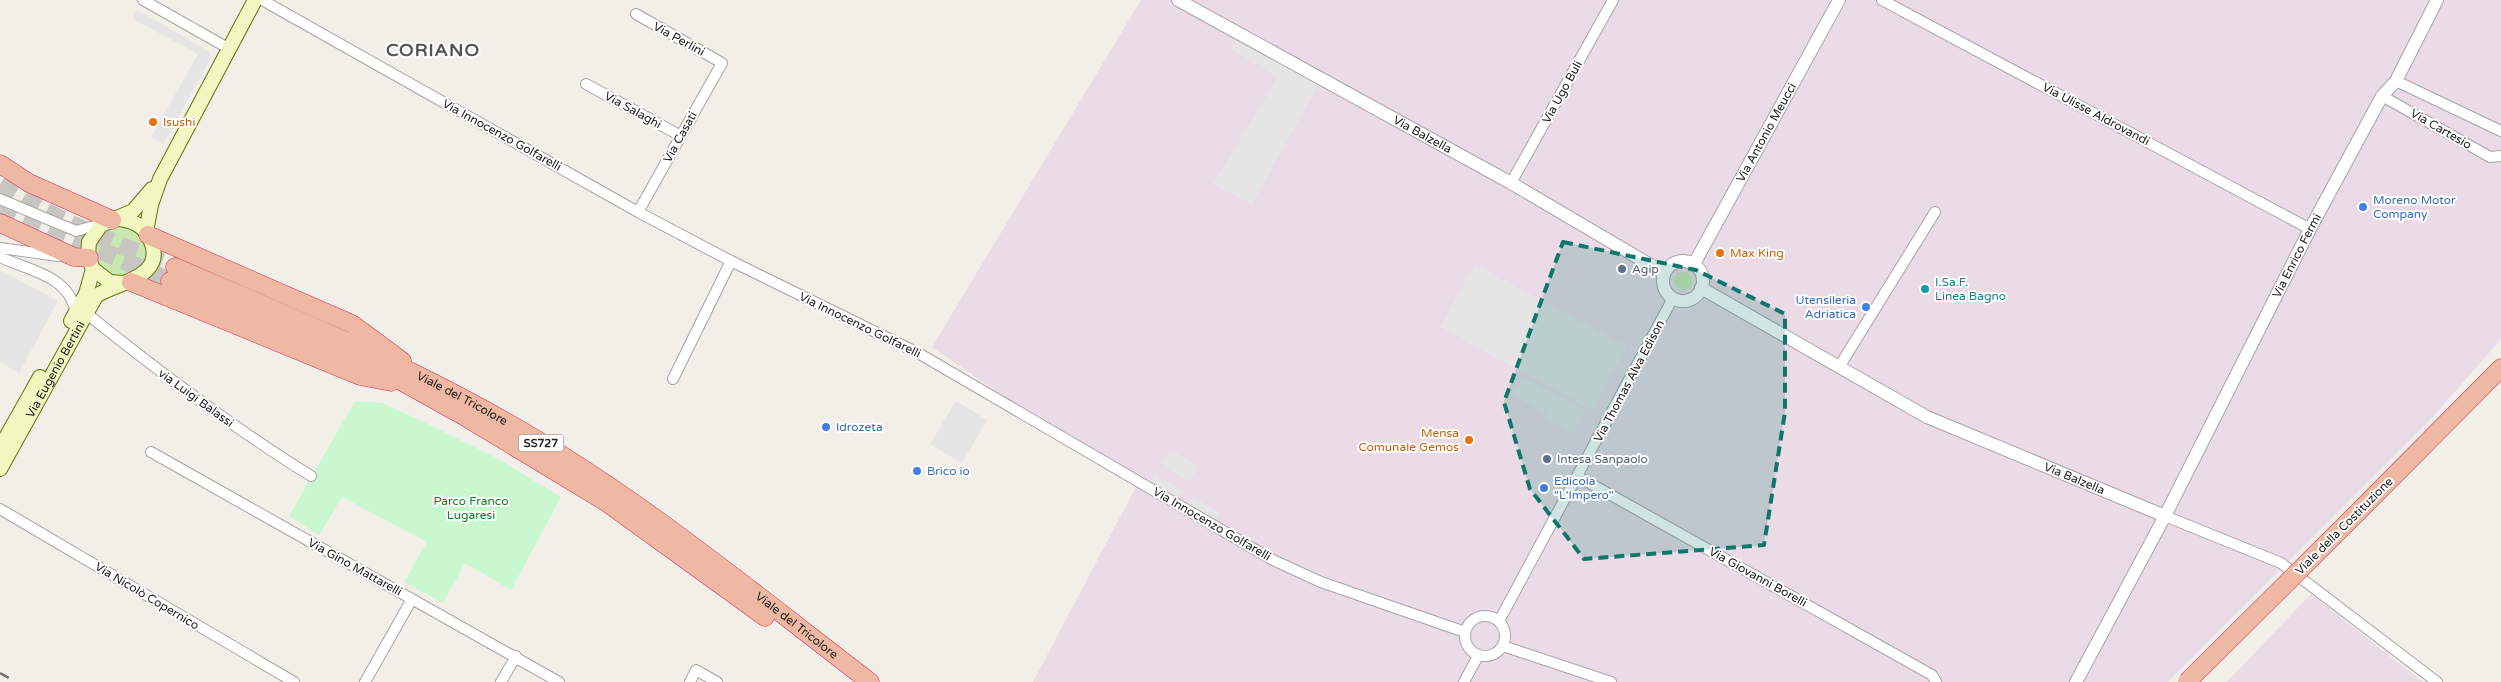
<svg xmlns="http://www.w3.org/2000/svg" width="2501" height="682" font-family="'Varela Round',sans-serif">
  <style>
    .industrial { fill: #eadbe6 }
    .grass { fill: #c8e8b1 }
    .park { fill: #c9f8d0 }
    .parking { fill: #e5e5e5 }
    .lines { fill: none; stroke-linecap: round; stroke-linejoin: round }
    .trunk-tunnel { stroke: #c7c6c0; stroke-width: 18; stroke-dasharray: 18 9; stroke-linecap: butt }
    .minor-casing { stroke: #a5a5a5; stroke-width: 12 }
    .tertiary-casing { stroke: #a5a5a5; stroke-width: 14 }
    .secondary-casing { stroke: #61760a; stroke-width: 16 }
    .trunk-casing { stroke: #d4305b; stroke-width: 19 }
    .minor { stroke: #fff; stroke-width: 10 }
    .tertiary { stroke: #fff; stroke-width: 12 }
    .secondary { stroke: #f0f7c0; stroke-width: 14 }
    .trunk { stroke: #eeb8a2; stroke-width: 18 }
    .rail { stroke: #6f6f6f; stroke-width: 2.5; stroke-dasharray: 10 10; stroke-linecap: butt }
    .trunk-bridge-casing { stroke: #d4305b; stroke-width: 19; stroke-linecap: butt }
    .trunk-bridge { stroke: #eeb8a2; stroke-width: 18 }
    .marked { fill: #0f766e; fill-opacity: 0.2; stroke: #0f766e; stroke-width: 4; stroke-dasharray: 10 6; stroke-linejoin: round }
    .food-dot { fill: #e8710a; stroke: #fff; stroke-width: 2 }
    .shop-dot { fill: #3f7fe0; stroke: #fff; stroke-width: 2 }
    .service-dot { fill: #5c6f8a; stroke: #fff; stroke-width: 2 }
    .culture-dot { fill: #0f9aa8; stroke: #fff; stroke-width: 2 }
    .labels { text-anchor: middle; stroke-width: 4; stroke-linejoin: round; paint-order: stroke }
    .shield { fill: #fff; stroke: #646464; stroke-width: 1 }
    .shield-label { font-size: 11px; font-weight: bold; fill: #212121 }
    .street-label { font-size: 12px; fill: #212121; stroke: #fff }
    .food-label { font-size: 12px; fill: #c56008; stroke: #fff; text-anchor: start }
    .shop-label { font-size: 12px; fill: #366cbe; stroke: #fff; text-anchor: start }
    .service-label { font-size: 12px; fill: #4e5e75; stroke: #fff; text-anchor: start }
    .culture-label { font-size: 12px; fill: #0d838f; stroke: #fff; text-anchor: start }
    .park-label { font-size: 12px; fill: #117d23; stroke: #fff }
    .district-label { font-size: 18px; font-weight: bold; letter-spacing: 1px; fill: #545454; stroke: #fff }
  </style>
  <rect width="100%" height="100%" fill="#f1efe8"/>
  <path class="industrial" d="M1141 0H2501V339L2431 419 2168 682H1033L1136 487 932 347Z
    M2311 594 2423 682H2227Z"/>
  <path class="grass" d="M94 251a26 26 0 1 1 52 0a26 26 0 1 1-52 0Z
    M1674 281a9 9 0 1 1 18 0a9 9 0 1 1-18 0Z"/>
  <path class="park" d="M355 401 382 403 413 417 493 456 561 497 511 590 465 563 443 603 404 582 427 542 342 497 319 535 289 516Z"/>
  <path class="parking" d="M137 10 209 51 210 60 163 144 151 137 198 54 133 19Z
    M1241 34 1322 79 1252 204 1213 184 1278 77 1230 49Z
    M1475 264 1627 347 1592 410 1440 327Z
    M0 270 58 301 19 373 0 362Z
    M1523 377 1585 410 1573 433 1545 418 1547 414 1513 395Z
    M956 401 987 420 962 463 930 444Z
    M1170 449 1198 467 1189 482 1161 464Z
    M1155 475 1183 491 1178 498 1151 482Z
    M1192 496 1220 513 1216 520 1188 503Z"/>
  <g class="lines">
    <path class="trunk-tunnel" d="M0 184C53 220 116 244 175 267
      M0 206 170 281"/>
    <defs>
      <path id="minor" d="M143 0 228 48
        M262 0 638 212 731 261 918 353 1273 560 1321 582 1465 632
        M1882 0 2310 229
        M636 14 722 63 638 212
        M2396 81 2501 131
        M586 84 681 136
        M2382 96 2490 157 2501 156
        M1511 183 1613 0
        M0 199 76 231 102 224
        M0 248 58 256
        M0 257C30 271 68 275 76 312
        M86 313C158 371 232 427 311 476
        M1839 367 1935 212
        M673 379 731 261
        M151 452 559 682
        M1577 476 1932 675 1936 682
        M0 509 294 682
        M2165 516 2281 563 2437 682
        M1465 636a20 20 0 1 1 40 0a20 20 0 1 1-40 0Z
        M1499 621 1673 298
        M1503 646 1611 682
        M365 682 412 599
        M501 682 516 656
        M690 682 696 670 717 682
        M1464 682 1478 656"/>
      <g id="tertiary">
        <path id="s1" d="M1178 0 1511 183 1664 273"/>
        <circle cx="1683" cy="281" r="20"/>
        <path id="s2" d="M1694 264 1839 0"/>
        <path id="s3" d="M1701 288 1927 417 2165 516"/>
        <path id="s4" d="M2076 682 2165 516 2310 229 2382 96 2396 81 2437 0"/>
      </g>
      <g id="secondary">
        <path d="M146 232 151 205 160 179 255 0"/>
        <path d="M124 283 110 282 93 269 88 256 89 242 101 225 133 211 152 189"/>
        <path d="M71 321 86 294 93 269"/>
        <path d="M0 448 40 377"/>
        <path id="s5" d="M0 469 96 296C116 282 170 278 149 237 143 225 131 220 118 219"/>
      </g>
      <g id="trunk">
        <path d="M0 164 29 183 112 220"/>
        <path d="M0 223 74 257 89 258"/>
        <path d="M148 235 352 324 402 361"/>
        <path id="s6" d="M175 267C285 314 397 360 501 419 633 493 750 590 870 682"/>
        <path d="M170 281 372 365 467 418 606 502 765 617"/>
        <path d="M131 282 360 376 391 382"/>
        <path d="M2361 509 2501 368"/>
      </g>
    </defs>
    <use href="#minor" class="minor-casing"/>
    <use href="#tertiary" class="tertiary-casing"/>
    <use href="#secondary" class="secondary-casing"/>
    <use href="#trunk" class="trunk-casing"/>
    <use href="#minor" class="minor"/>
    <use href="#tertiary" class="tertiary"/>
    <use href="#secondary" class="secondary"/>
    <use href="#trunk" class="trunk"/>
    <path class="rail" d="M0 673 16 682"/>
    <defs>
      <path id="trunk-bridge" d="M2187 682 2361 509"/>
    </defs>
    <use href="#trunk-bridge" class="trunk-bridge-casing"/>
    <use href="#trunk-bridge" class="trunk-bridge"/>
  </g>
  <path class="marked" d="M1563 242 1696 270 1785 314V412L1764 545 1584 559 1530 489 1504 402Z"/>
  <g class="food-dot">
    <circle cx="153" cy="122" r="5"/>
    <circle cx="1720" cy="253" r="5"/>
    <circle cx="1469" cy="440" r="5"/>
  </g>
  <g class="shop-dot">
    <circle cx="2363" cy="207" r="5"/>
    <circle cx="1866" cy="307" r="5"/>
    <circle cx="826" cy="427" r="5"/>
    <circle cx="917" cy="471" r="5"/>
    <circle cx="1544" cy="488" r="5"/>
  </g>
  <g class="service-dot">
    <circle cx="1622" cy="269" r="5"/>
    <circle cx="1547" cy="459" r="5"/>
  </g>
  <circle class="culture-dot" cx="1925" cy="289" r="5"/>
  <g class="labels">
    <rect class="shield" x="518.5" y="434.5" width="45" height="17" rx="4"/>
    <g class="shield-label">
      <text x="541" y="447">SS727</text>
    </g>
    <g class="street-label">
      <text transform="translate(679 39) rotate(29)" y="4">Via Perlini</text>
      <text transform="translate(1562 92) rotate(-61)" y="4">Via Ugo Buli</text>
      <text transform="translate(633 110) rotate(29)" y="4">Via Salaghi</text>
      <text transform="translate(2096 114) rotate(28)" y="4">Via Ulisse Aldrovandi</text>
      <text transform="translate(2441 129) rotate(30)" y="4">Via Cartesio</text>
      <text dy="4" stroke="none"><textPath href="#s2" startOffset="150">Via Antonio Meucci</textPath></text>
      <text dy="4" stroke="none"><textPath href="#s1" startOffset="279">Via Balzella</textPath></text>
      <text transform="translate(502 135) rotate(29)" y="4">Via Innocenzo Golfarelli</text>
      <text transform="translate(680 137) rotate(-61)" y="4">Via Casati</text>
      <text dy="4" stroke="none"><textPath href="#s4" startOffset="480">Via Enrico Fermi</textPath></text>
      <text transform="translate(860 325) rotate(26)" y="4">Via Innocenzo Golfarelli</text>
      <text dy="4" stroke="none"><textPath href="#s5" startOffset="114">Via Eugenio Bertini</textPath></text>
      <text transform="translate(1629 381) rotate(-62)" y="4">Via Thomas Alva Edison</text>
      <text transform="translate(196 398) rotate(36)" y="4">via Luigi Balassi</text>
      <text dy="4" stroke="none"><textPath href="#s6" startOffset="316">Viale del Tricolore</textPath></text>
      <text dy="4" stroke="none"><textPath href="#s3" startOffset="420">Via Balzella</textPath></text>
      <text transform="translate(1212 524) rotate(30)" y="4">Via Innocenzo Golfarelli</text>
      <text transform="translate(2344 526) rotate(-45)" y="4">Viale della Costituzione</text>
      <text transform="translate(355 567) rotate(29)" y="4">Via Gino Mattarelli</text>
      <text transform="translate(1758 577) rotate(29)" y="4">Via Giovanni Borelli</text>
      <text transform="translate(147 596) rotate(31)" y="4">Via Nicolò Copernico</text>
      <text dy="4" stroke="none"><textPath href="#s6" startOffset="721">Viale del Tricolore</textPath></text>
    </g>
    <g class="food-label">
      <text x="163" y="126">Isushi</text>
      <text x="1730" y="257">Max King</text>
      <text x="1459" y="437" text-anchor="end">Mensa<tspan x="1459" dy="14">Comunale Gemos</tspan></text>
    </g>
    <g class="shop-label">
      <text x="2373" y="204">Moreno Motor<tspan x="2373" dy="14">Company</tspan></text>
      <text x="1856" y="304" text-anchor="end">Utensileria<tspan x="1856" dy="14">Adriatica</tspan></text>
      <text x="836" y="431">Idrozeta</text>
      <text x="927" y="475">Brico io</text>
      <text x="1554" y="485">Edicola<tspan x="1554" dy="14">"L'Impero"</tspan></text>
    </g>
    <g class="service-label">
      <text x="1632" y="273">Agip</text>
      <text x="1557" y="463">Intesa Sanpaolo</text>
    </g>
    <g class="culture-label">
      <text x="1935" y="286">I.Sa.F.<tspan x="1935" dy="14">Linea Bagno</tspan></text>
    </g>
    <g class="park-label">
      <text x="471" y="505">Parco Franco<tspan x="471" dy="14">Lugaresi</tspan></text>
    </g>
    <g class="district-label">
      <text x="433" y="56">CORIANO</text>
    </g>
  </g>
</svg>
